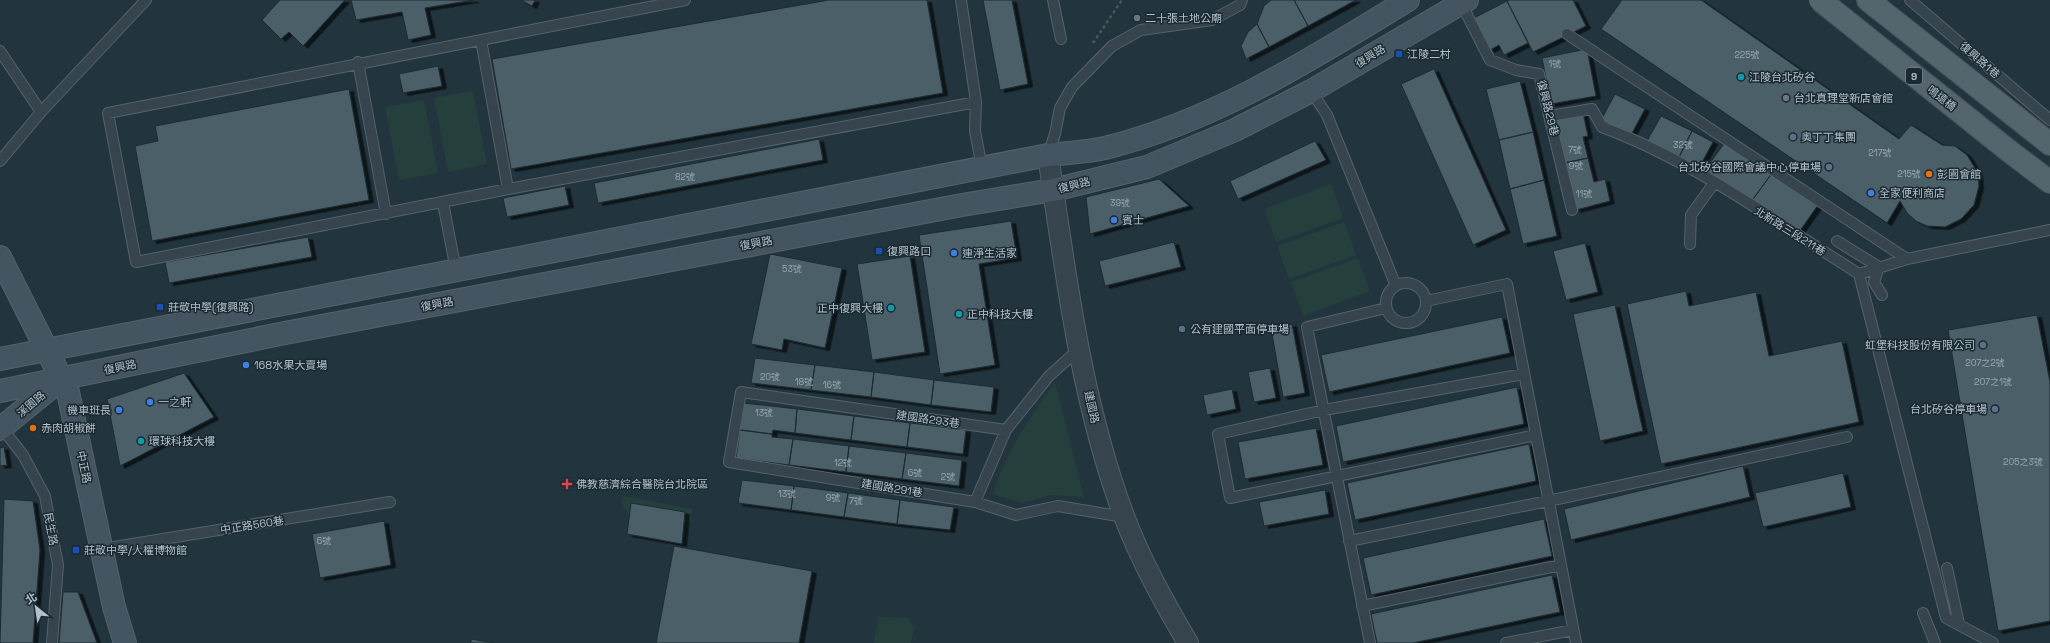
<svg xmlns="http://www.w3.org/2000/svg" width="2050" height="643" font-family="'Space Grotesk','Noto Sans TC',sans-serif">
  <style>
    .green { fill: #25403c }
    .building { fill: #4b5e69; stroke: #1d2c34; filter: url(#shadow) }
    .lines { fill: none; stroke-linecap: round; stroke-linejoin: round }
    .lane-casing { stroke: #54636b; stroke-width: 12 }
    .street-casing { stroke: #54636b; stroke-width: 22 }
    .secondary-casing { stroke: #54636b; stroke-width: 24 }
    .primary-casing { stroke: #425159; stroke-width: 24 }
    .path { stroke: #445c59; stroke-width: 2.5; stroke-dasharray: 3 3; stroke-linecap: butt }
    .lane { stroke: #36454d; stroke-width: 10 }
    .street { stroke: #36454d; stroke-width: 20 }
    .secondary { stroke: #445561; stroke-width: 22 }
    .primary { stroke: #54656d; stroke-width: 22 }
    .primary-bridge-casing { stroke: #425159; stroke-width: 24; stroke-linecap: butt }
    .primary-bridge { stroke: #54656d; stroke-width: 22 }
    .worship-dot { fill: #6b7280; stroke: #1b2a32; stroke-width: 1.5 }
    .transit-dot { fill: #1a4fb4; stroke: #1b2a32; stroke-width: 1.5 }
    .culture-dot { fill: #0f9aa8; stroke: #1b2a32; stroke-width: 1.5 }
    .service-dot { fill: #5c6f8a; stroke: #1b2a32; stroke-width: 1.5 }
    .food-dot { fill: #e8710a; stroke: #1b2a32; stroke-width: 1.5 }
    .shop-dot { fill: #3f7fe0; stroke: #1b2a32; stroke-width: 1.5 }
    .health-dot { fill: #e0444e; stroke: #1b2a32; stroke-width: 1.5 }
    .labels { text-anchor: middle; stroke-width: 3; stroke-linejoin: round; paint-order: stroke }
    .number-label { font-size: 9px; fill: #98a8b1 }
    .shield { fill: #1b2a32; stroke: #85939c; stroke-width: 1 }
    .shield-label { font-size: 10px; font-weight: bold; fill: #b2c0c9 }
    .poi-label { font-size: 11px; fill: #b2c0c9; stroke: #1b2a32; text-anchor: start }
    .street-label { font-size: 11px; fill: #b2c0c9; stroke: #1b2a32 }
  </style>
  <defs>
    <filter id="shadow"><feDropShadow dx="4.5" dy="2.5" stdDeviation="0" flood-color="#0009"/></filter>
  </defs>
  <rect width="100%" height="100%" fill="#22343d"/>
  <path class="green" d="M473 91 487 164 448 172 434 98Z
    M424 100 438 173 399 180 385 107Z
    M1331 184 1343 218 1276 242 1264 209Z
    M1344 222 1356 255 1289 279 1277 246Z
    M1358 258 1370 291 1303 316 1291 282Z
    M1055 382 1084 497 1051 495 1022 503 993 494C1005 452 1031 417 1055 382Z
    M623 496 692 509 691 522H684L685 512 631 503 629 515 622 504Z
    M878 617 908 618 914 628 911 643H874Z"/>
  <path class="building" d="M280 0H345L303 46 289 32 281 39 262 20Z
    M351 0H474L425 8 431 35 408 40 402 12 356 20Z
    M521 0H535L532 6Z
    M829 0H927L943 93 511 169 492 59Z
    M983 0H1012L1028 84 1000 90Z
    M1271 0H1294L1308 26 1269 47 1257 24 1264 6Z
    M1294 0H1356L1308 26Z
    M1509 0H1573L1586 26 1533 52 1507 1Z
    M1622 0H1701L1899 139 1911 125 1942 145 1955 146 1967 155 1978 173 1979 186 1974 205 1961 219 1945 227 1927 226 1916 221 1907 213 1900 201 1887 223 1601 29Z
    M1507 1 1528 43 1504 55 1499 45 1490 50 1474 18Z
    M1257 24 1269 47 1246 59 1241 46 1248 32Z
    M1587 49 1596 96 1551 104 1542 58Z
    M438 66 442 86 403 93 399 74Z
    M1434 69 1506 230 1473 245 1401 84Z
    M1520 81 1533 132 1499 140 1486 89Z
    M349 89 369 200 152 241 135 146 158 141 155 126Z
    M1615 94 1645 109 1631 135 1601 120Z
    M1583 113 1588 136 1583 137 1588 158 1564 163 1554 120Z
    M1661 116 1692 131 1679 157 1647 141Z
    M1692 131 1713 142 1699 168 1679 157Z
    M1533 132 1544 180 1510 189 1499 140Z
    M819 139 823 160 598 203 594 183Z
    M1315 141 1326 160 1238 199 1230 181Z
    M1726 141 1772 173 1751 202 1705 170Z
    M1588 158 1594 182 1605 179 1610 201 1576 210 1564 163Z
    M1772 173 1818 205 1797 235 1751 202Z
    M1159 179 1189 206 1090 234 1086 197Z
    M1544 180 1557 236 1523 244 1510 189Z
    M565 186 569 205 507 217 503 198Z
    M1011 221 1017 258 979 264 995 365 940 374 919 235Z
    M308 237 312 257 169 283 165 262Z
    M1174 242 1181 267 1105 286 1099 261Z
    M1585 243 1598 292 1566 300 1553 251Z
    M770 254 842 268 825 348 784 339 782 350 751 344Z
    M910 256 925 352 872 360 857 264Z
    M1686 291 1689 306 1756 292 1769 356 1842 341 1859 422 1661 464 1627 304Z
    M1615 305 1643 431 1600 441 1573 314Z
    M2037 315 2050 382V621L1998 631 1948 330Z
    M1502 317 1510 353 1329 392 1321 355Z
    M1292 324 1305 393 1283 397 1271 328Z
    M755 358 815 365 811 390 751 383Z
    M815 365 874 372 871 397 811 390Z
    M1270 368 1276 398 1254 402 1248 372Z
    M874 372 934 380 931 405 871 397Z
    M184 373 214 417 120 466 107 399Z
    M934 380 994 387 991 412 931 405Z
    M1517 387 1524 424 1343 462 1336 426Z
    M1232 389 1236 409 1207 415 1203 395Z
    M744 403 797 409 795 433 773 430 772 434 740 430Z
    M797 409 854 416 851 440 795 433Z
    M854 416 910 423 907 447 851 440Z
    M910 423 966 430 963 454 907 447Z
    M1316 428 1323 465 1245 479 1238 442Z
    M740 430 772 434V437L793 439 789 465 736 458Z
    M793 439 849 446 846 472 789 465Z
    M1529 444 1536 481 1355 520 1347 483Z
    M849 446 906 453 902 479 846 472Z
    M4 447 7 465 0 466V448Z
    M906 453 962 460 959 486 902 479Z
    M1743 466 1750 497 1571 540 1564 509Z
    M1843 473 1851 507 1763 527 1755 493Z
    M742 480 794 486 791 510 738 503Z
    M794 486 848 493 844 517 791 510Z
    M1325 490 1329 514 1264 526 1259 502Z
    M848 493 900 500 897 524 844 517Z
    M4 499 33 501 40 550 33 643H0Z
    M900 500 954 507 950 530 897 524Z
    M631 503 685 512 682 544 627 534Z
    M1544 519 1552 556 1371 595 1363 558Z
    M384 521 391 565 320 578 312 534Z
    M674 546 812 571 799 643H656Z
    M1552 575 1560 612 1413 643H1377L1371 614Z
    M63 592H78L97 643H59Z
    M471 639 494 643H471Z"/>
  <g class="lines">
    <defs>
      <path id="lane" d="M685 0 108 113 136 262 508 189 976 102
        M961 0 976 102 975 131 982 168
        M1053 0 1061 39
        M1910 0 2050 120
        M1460 1 1490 60 1516 70 1539 74 1572 210
        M1567 34 1907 259
        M481 40 508 189
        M0 51 41 112
        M358 62 386 214
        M1311 91 1327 115 1396 286
        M1550 116 1592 109 1602 127C1694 161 1776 222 1859 274L1907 259 2050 230
        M1048 155 1055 134 1060 108 1072 87 1112 46 1141 30 1212 20 1240 5 1242 0
        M0 161 41 112 146 0
        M443 203 456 270
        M1837 241 1879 267 1874 282 1882 295
        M1690 244 1691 215 1714 183
        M1859 274 1946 618 1993 643
        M1386 303a20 20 0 1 1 40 0a20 20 0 1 1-40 0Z
        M1426 301 1507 284 1576 643
        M1079 349 1049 376 1006 430 741 392 729 462 975 502 1016 515 1058 506 1124 517
        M1524 374 1324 410 1218 434 1230 498 1536 435
        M2 428 23 455 45 496 58 565 52 643
        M975 502 1006 430
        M1349 541 1548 501 1847 437
        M114 547 390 502
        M1947 568 1959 624
        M1362 606 1561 565
        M1923 613 1935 643
        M1370 643 1307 327 1386 308
        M1506 643 1573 630"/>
      <path id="street" d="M1048 155C1066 276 1081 401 1124 516 1141 561 1164 602 1188 643"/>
      <path id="secondary" d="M0 257 68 392 114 607 125 643
        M0 359 1048 155C1066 153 1087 152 1105 148 1217 120 1311 59 1408 0
        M0 391 285 333 962 205 1053 190 1147 167 1235 130 1311 91 1467 0
        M0 429 59 381"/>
      <path id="primary" d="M1868 0 2050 144
        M2009 151 2050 182"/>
    </defs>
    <use href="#lane" class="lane-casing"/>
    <use href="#street" class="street-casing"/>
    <use href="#secondary" class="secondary-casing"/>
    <use href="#primary" class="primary-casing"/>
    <path class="path" d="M1093 43 1122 0"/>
    <use href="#lane" class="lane"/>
    <use href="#street" class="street"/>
    <use href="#secondary" class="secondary"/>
    <use href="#primary" class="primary"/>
    <defs>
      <path id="primary-bridge" d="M1820 0 2009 151"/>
    </defs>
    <use href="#primary-bridge" class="primary-bridge-casing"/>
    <use href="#primary-bridge" class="primary-bridge"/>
  </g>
  <g class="worship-dot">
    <circle cx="1137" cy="18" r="4"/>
    <circle cx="1786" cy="98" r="4"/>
  </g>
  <g class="transit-dot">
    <rect x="1395" y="50" width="8" height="8" rx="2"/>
    <rect x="875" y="247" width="8" height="8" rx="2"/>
    <rect x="156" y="303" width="8" height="8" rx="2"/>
    <rect x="72" y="546" width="8" height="8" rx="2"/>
  </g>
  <g class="culture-dot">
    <circle cx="1741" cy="77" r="4"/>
    <circle cx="891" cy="308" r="4"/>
    <circle cx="959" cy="314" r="4"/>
    <circle cx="141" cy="441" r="4"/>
  </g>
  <g class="service-dot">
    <circle cx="1793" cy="137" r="4"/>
    <circle cx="1829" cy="167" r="4"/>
    <circle cx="1182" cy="329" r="4"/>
    <circle cx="1983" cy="345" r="4"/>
    <circle cx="1995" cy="409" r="4"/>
  </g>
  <g class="food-dot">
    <circle cx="1929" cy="174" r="4"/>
    <circle cx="33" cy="428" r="4"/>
  </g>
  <g class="shop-dot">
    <circle cx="1871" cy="193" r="4"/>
    <circle cx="1114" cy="220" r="4"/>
    <circle cx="954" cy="253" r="4"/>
    <circle cx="246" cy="365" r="4"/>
    <circle cx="150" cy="402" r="4"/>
    <circle cx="119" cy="410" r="4"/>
  </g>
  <path class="health-dot" d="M565 478h4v4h4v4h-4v4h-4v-4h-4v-4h4z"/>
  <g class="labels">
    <g class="number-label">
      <text x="1747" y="58">225號</text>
      <text x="1555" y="67">1號</text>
      <text x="1683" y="148">32號</text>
      <text x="1575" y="153">7號</text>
      <text x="1880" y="156">217號</text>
      <text x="1576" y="169">9號</text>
      <text x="1909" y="177">215號</text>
      <text x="685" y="180">82號</text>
      <text x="1584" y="197">11號</text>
      <text x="1120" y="206">39號</text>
      <text x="792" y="272">53號</text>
      <text x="1985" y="366">207之2號</text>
      <text x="770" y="380">20號</text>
      <text x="804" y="385">18號</text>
      <text x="1993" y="385">207之1號</text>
      <text x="832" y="388">16號</text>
      <text x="764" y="416">13號</text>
      <text x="2023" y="465">205之3號</text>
      <text x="843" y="466">12號</text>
      <text x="915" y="476">6號</text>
      <text x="948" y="480">2號</text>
      <text x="787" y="497">13號</text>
      <text x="833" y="501">9號</text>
      <text x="856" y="504">7號</text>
      <text x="324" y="544">6號</text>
    </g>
    <rect class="shield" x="1906" y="68" width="16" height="16" rx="3"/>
    <g class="shield-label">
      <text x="1914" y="80">9</text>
    </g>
    <g class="poi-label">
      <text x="1145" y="22">二十張土地公廟</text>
      <text x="1407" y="58">江陵二村</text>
      <text x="1749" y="81">江陵台北矽谷</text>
      <text x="1794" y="102">台北真理堂新店會館</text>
      <text x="1801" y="141">奧丁丁集團</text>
      <text x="1821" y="171" text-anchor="end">台北矽谷國際會議中心停車場</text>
      <text x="1937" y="178">彭園會館</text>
      <text x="1879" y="197">全家便利商店</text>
      <text x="1122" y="224">賓士</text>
      <text x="887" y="255">復興路口</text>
      <text x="962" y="257">連淨生活家</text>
      <text x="168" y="311">莊敬中學(復興路)</text>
      <text x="883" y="312" text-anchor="end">正中復興大樓</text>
      <text x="967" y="318">正中科技大樓</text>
      <text x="1190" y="333">公有建國平面停車場</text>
      <text x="1975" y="349" text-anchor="end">虹堡科技股份有限公司</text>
      <text x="254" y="369">168水果大賣場</text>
      <text x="158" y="406">一之軒</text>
      <text x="1987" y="413" text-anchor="end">台北矽谷停車場</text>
      <text x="111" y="414" text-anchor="end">機車班長</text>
      <text x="41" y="432">赤肉胡椒餅</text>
      <text x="149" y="445">環球科技大樓</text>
      <text x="576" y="488">佛教慈濟綜合醫院台北院區</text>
      <text x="84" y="554">莊敬中學/人權博物館</text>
    </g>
    <g class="street-label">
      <text transform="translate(1370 56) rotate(-31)" y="4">復興路</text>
      <text transform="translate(1980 60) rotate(41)" y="4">復興路1巷</text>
      <text transform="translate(1942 98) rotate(38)" y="4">鳴遠橋</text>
      <text transform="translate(1548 108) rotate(76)" y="4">復興路29巷</text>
      <text transform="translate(1074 185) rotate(-14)" y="4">復興路</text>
      <text transform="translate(1790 231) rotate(32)" y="4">北新路三段211巷</text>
      <text transform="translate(756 243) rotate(-11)" y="4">復興路</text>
      <text transform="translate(437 304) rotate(-11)" y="4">復興路</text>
      <text transform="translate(120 367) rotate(-12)" y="4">復興路</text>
      <text transform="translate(31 404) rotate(-40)" y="4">溪園路</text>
      <text transform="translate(1092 407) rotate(77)" y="4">建國路</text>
      <text transform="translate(928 419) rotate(8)" y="4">建國路293巷</text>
      <text transform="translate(84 467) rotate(78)" y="4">中正路</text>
      <text transform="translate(892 488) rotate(9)" y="4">建國路291巷</text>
      <text transform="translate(252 525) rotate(-9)" y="4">中正路560巷</text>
      <text transform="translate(51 529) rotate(79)" y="4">民生路</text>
    </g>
  </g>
  <g transform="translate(36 607) rotate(330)" stroke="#1b2a32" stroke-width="3" paint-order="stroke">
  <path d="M0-3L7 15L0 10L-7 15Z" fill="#b2c0c9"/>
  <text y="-6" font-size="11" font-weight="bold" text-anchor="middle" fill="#b2c0c9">北</text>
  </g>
</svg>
